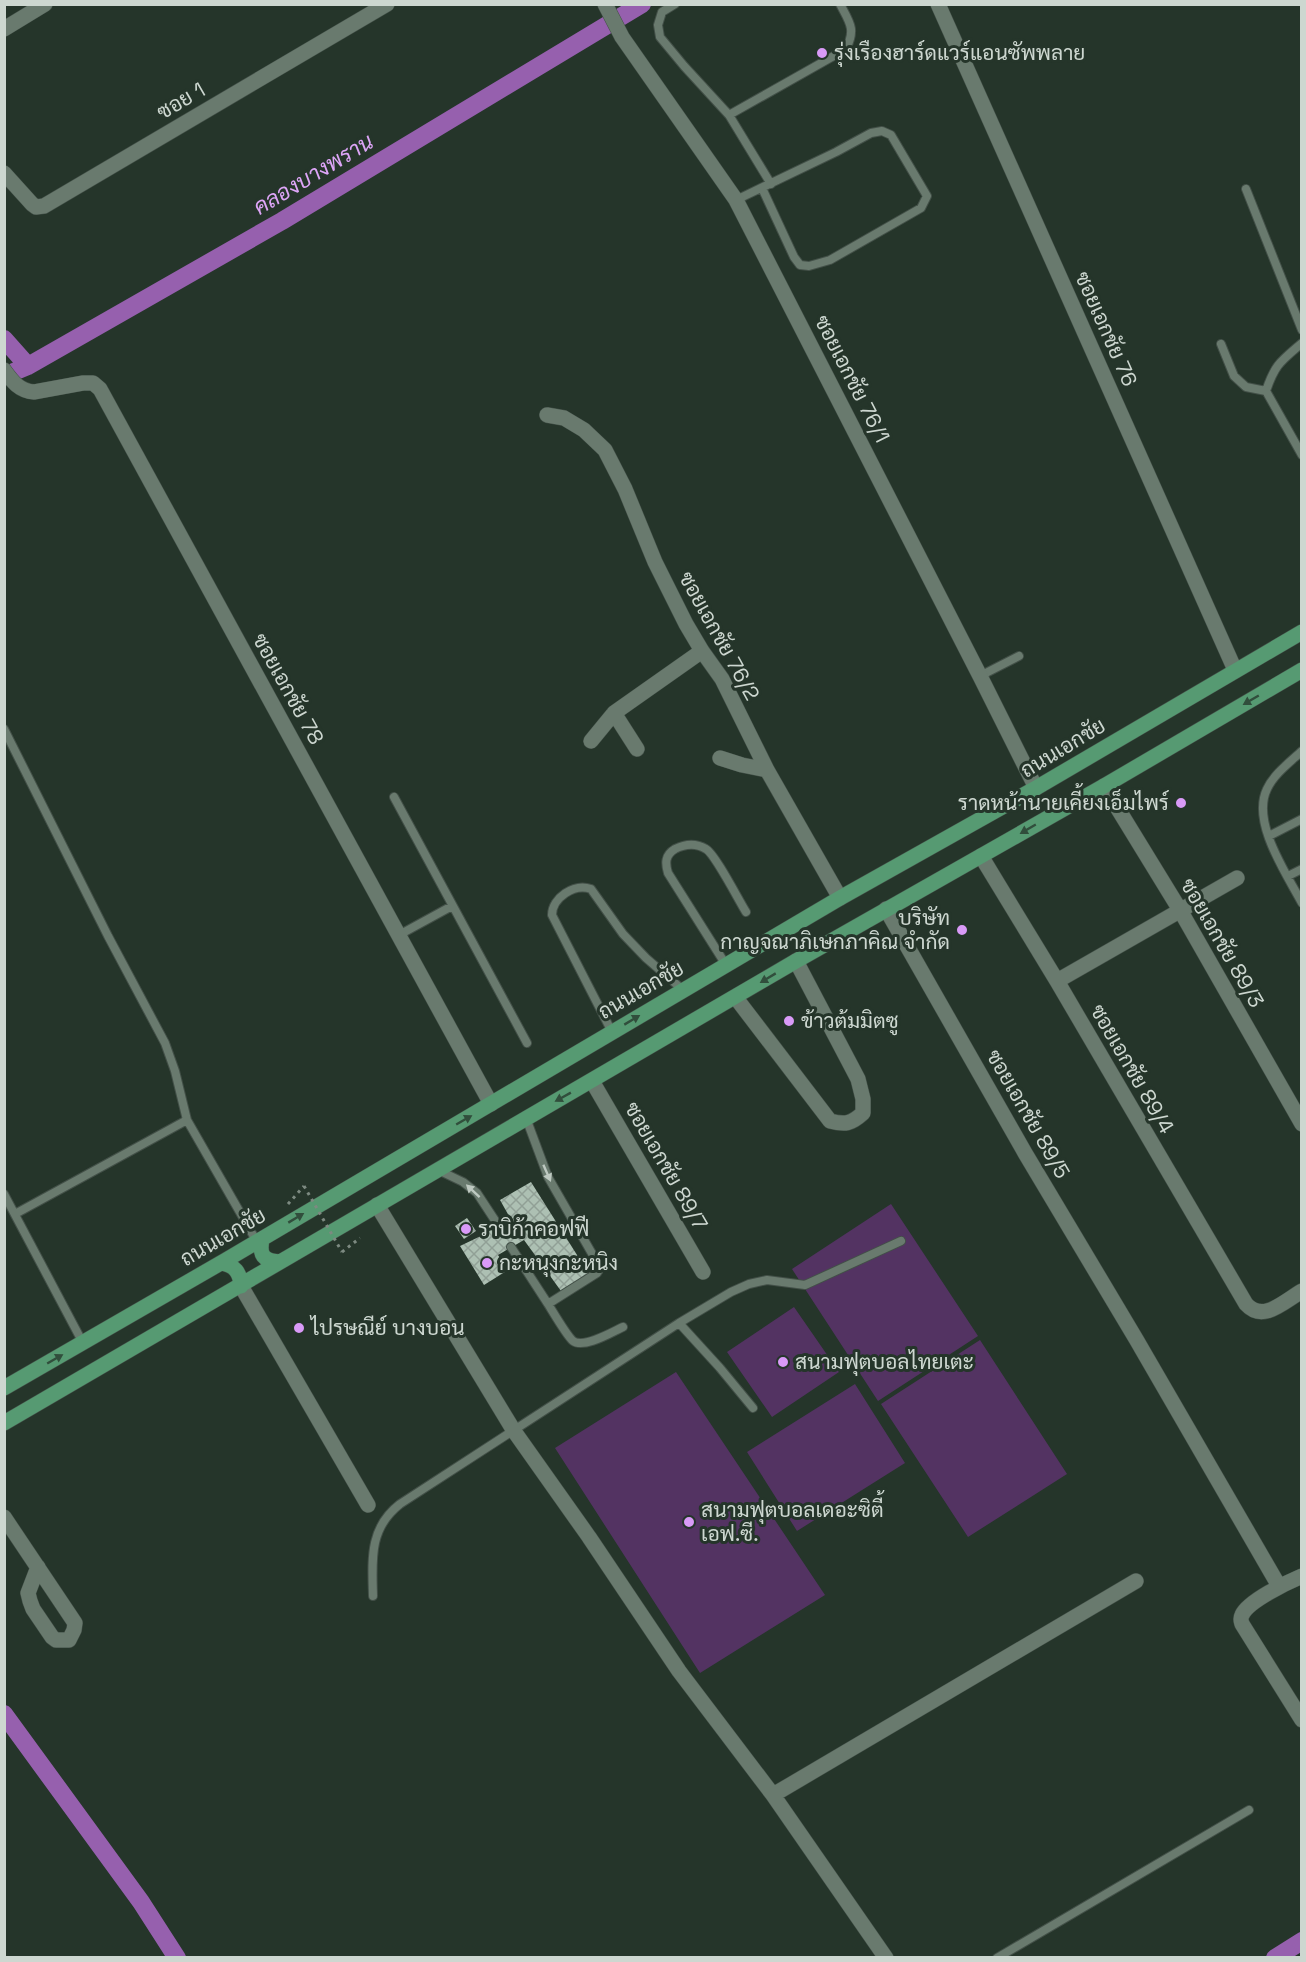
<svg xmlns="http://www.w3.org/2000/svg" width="1306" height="1962" font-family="'Space Grotesk',Sarabun,sans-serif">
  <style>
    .green { fill: #533362 }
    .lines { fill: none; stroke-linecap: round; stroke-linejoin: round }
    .canal { stroke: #9660ae; stroke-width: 18 }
    .building { fill: url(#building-cross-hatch) }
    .lane-casing { stroke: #435048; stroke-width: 10 }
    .street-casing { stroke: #435048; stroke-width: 16 }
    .primary-casing { stroke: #435048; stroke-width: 16 }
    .path { stroke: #7d8a81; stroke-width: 3; stroke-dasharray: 3 4.5; stroke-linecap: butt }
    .lane { stroke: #697a6e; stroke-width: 8 }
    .street { stroke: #697a6e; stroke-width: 15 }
    .primary { stroke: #569a72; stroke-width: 15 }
    .path-bridge { stroke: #7d8a81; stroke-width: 3; stroke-dasharray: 3 4.5; stroke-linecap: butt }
    .oneway { fill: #314e3c }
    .oneway2 { fill: #bec9c1 }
    .poi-dot { fill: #d99af7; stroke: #25352a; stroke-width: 2 }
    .labels { text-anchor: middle; stroke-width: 6; stroke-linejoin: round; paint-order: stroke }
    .poi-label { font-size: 21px; fill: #cdd7d0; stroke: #25352a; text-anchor: start }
    .street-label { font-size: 21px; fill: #cdd7d0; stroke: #25352a }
    .water-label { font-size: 22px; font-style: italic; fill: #dda5f7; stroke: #25352a }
  </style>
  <defs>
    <pattern id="building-cross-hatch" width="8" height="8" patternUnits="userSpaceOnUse" patternTransform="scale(1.5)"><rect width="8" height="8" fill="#adc0b3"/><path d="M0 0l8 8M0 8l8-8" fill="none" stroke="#91a096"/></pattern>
  </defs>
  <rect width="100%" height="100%" fill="#25352a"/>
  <path class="green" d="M891 1204 978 1336 878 1401 792 1269Z
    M794 1307 839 1372 772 1417 727 1352Z
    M980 1340 1067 1474 968 1537 881 1404Z
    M676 1372 825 1595 700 1673 555 1448Z
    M855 1384 905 1463 797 1531 747 1452Z"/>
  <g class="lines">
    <path class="canal" d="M4 339 28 366
      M4 376 28 366 282 221 642 4
      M4 1714 141 1902 177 1958
      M1275 1958 1302 1941"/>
  </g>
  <path class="building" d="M531 1182 589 1274 561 1291 524 1240 498 1255 508 1270 484 1285 460 1246 485 1234 509 1216 500 1200Z
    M467 1218 476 1231 464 1239 455 1226Z"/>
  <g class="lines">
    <defs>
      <path id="lane" d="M675 4 662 12 658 25 660 37 684 66 729 115 771 184
        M729 115 846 49C856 29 850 23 840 4
        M1246 189 1302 330
        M736 200 836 152 871 133 882 131 891 135 927 196 921 208 830 260 809 266 800 265 794 257 762 188
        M1302 343C1281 361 1275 364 1266 391L1302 455
        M1221 344 1234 376 1246 387 1266 391
        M980 676 1019 656
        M4 729 108 936 165 1043 175 1071 187 1120 257 1242
        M1302 751C1289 763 1274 774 1267 789 1251 822 1286 873 1302 903
        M394 797 527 1043
        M1269 836 1302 819
        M1288 876 1302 869
        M399 935 452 906
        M726 965 668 873C665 863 665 855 675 849 685 844 696 843 706 849 715 854 739 901 746 912
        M612 1032 552 915C552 898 574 883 591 889L623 934 646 958 683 990
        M438 1170 463 1182 477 1193 498 1225
        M4 1194 83 1343
        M15 1214 187 1120
        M511 1247 548 1304 597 1273 599 1270 598 1264 548 1177 526 1118
        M548 1304C553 1312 567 1336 573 1341 584 1349 612 1332 623 1327
        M679 1323 720 1368 753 1408
        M373 1596C372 1559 369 1528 400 1504L679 1323 731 1292 749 1284 767 1280 805 1285 901 1241
        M997 1958 1249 1810"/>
      <path id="street" d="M605 4 622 37 736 200 980 676 1036 788
        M938 4 1235 670
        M4 29 45 4
        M4 173 32 204 36 207 44 206 387 4
        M4 370C12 381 19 391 34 392L83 383H93L100 389 491 1104
        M547 415 564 418 584 430 605 450 625 489 655 562 686 624 702 651 722 679 767 770 840 898
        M614 713 637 749
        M591 741 614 713 702 651
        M720 758 742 765 767 770
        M1104 786 1180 910 1302 1124
        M981 856 1057 981 1246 1304C1263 1323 1283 1302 1302 1291
        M886 909 1025 1153 1136 1339 1279 1586
        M1057 981 1237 878
        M736 998 830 1121C845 1125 851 1124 863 1113V1099L858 1079 796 961
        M592 1081 703 1272
        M377 1205 514 1431 589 1537 679 1671 773 1795 886 1958
        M241 1286 368 1505
        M4 1517 75 1623 74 1630 69 1640H56L52 1637 33 1609 30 1601 28 1593 38 1567
        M1302 1576C1288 1582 1248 1601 1242 1615 1240 1619 1241 1620 1242 1624L1302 1720
        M773 1795 1136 1581"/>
      <path id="primary" d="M262 1239C259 1255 263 1261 280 1262
        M222 1263C235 1266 240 1272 241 1286
        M4 1388 226 1260 840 898 1036 788 1302 632
        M4 1423 796 961 1104 786 1302 670"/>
    </defs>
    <use href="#lane" class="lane-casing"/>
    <use href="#street" class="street-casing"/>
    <use href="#primary" class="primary-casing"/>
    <path class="path" d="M288 1204 304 1186
      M342 1252 360 1238"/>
    <use href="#lane" class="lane"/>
    <use href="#street" class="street"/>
    <use href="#primary" class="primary"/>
    <path class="path-bridge" d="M304 1186 342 1252"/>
  </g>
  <defs><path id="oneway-solid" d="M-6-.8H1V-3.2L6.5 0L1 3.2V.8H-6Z" transform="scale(1.5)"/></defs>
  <g class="oneway">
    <use href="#oneway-solid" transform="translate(1251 700) rotate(150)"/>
    <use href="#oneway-solid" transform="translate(1028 829) rotate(150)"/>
    <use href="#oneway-solid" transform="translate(768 978) rotate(149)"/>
    <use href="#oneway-solid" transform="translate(632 1020) rotate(-31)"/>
    <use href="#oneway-solid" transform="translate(563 1097) rotate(151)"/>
    <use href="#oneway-solid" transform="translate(464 1120) rotate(-30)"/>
    <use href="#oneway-solid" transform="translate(296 1218) rotate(-31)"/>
    <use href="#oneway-solid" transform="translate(55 1359) rotate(-30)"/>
  </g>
  <g class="oneway2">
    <use href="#oneway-solid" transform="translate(547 1173) rotate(66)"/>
    <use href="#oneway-solid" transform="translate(473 1191) rotate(-137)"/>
  </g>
  <g class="poi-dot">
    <circle cx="822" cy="53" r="6"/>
    <circle cx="1181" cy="803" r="6"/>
    <circle cx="962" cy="930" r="6"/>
    <circle cx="789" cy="1021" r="6"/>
    <circle cx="466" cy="1229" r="6"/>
    <circle cx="487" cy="1263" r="6"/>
    <circle cx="299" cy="1328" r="6"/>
    <circle cx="783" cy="1362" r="6"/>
    <circle cx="689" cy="1522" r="6"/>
  </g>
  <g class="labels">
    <g class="poi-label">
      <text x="834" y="60">รุ่งเรืองฮาร์ดแวร์แอนซัพพลาย</text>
      <text x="1169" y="810" text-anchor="end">ราดหน้านายเคี้ยงเอ็มไพร์</text>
      <text x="950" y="925" text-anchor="end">บริษัท<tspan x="950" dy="24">กาญจณาภิเษกภาคิณ จำกัด</tspan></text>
      <text x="801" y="1028">ข้าวต้มมิตซู</text>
      <text x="478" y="1236">ราบิก้าคอฟฟี</text>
      <text x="499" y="1270">กะหนุงกะหนิง</text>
      <text x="311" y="1335">ไปรษณีย์ บางบอน</text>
      <text x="795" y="1369">สนามฟุตบอลไทยเตะ</text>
      <text x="701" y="1517">สนามฟุตบอลเดอะซิตี้<tspan x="701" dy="24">เอฟ.ซี.</tspan></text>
    </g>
    <g class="street-label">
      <text transform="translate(181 101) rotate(-30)" y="7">ซอย 1</text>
      <text transform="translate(1106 329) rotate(66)" y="7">ซอยเอกชัย 76</text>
      <text transform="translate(852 379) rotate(63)" y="7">ซอยเอกชัย 76/1</text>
      <text transform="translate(719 636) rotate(61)" y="7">ซอยเอกชัย 76/2</text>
      <text transform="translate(288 689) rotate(61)" y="7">ซอยเอกชัย 78</text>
      <text transform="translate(1063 748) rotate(-31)" y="7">ถนนเอกชัย</text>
      <text transform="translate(1222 943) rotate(60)" y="7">ซอยเอกชัย 89/3</text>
      <text transform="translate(641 990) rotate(-30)" y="7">ถนนเอกชัย</text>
      <text transform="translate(1132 1069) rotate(60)" y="7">ซอยเอกชัย 89/4</text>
      <text transform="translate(1028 1114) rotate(60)" y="7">ซอยเอกชัย 89/5</text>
      <text transform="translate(666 1166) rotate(60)" y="7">ซอยเอกชัย 89/7</text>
      <text transform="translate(223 1237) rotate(-30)" y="7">ถนนเอกชัย</text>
    </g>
    <g class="water-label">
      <text transform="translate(313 174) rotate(-31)" y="8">คลองบางพราน</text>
    </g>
  </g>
  <rect width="1306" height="1962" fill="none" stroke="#cdd7d0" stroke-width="12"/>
</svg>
